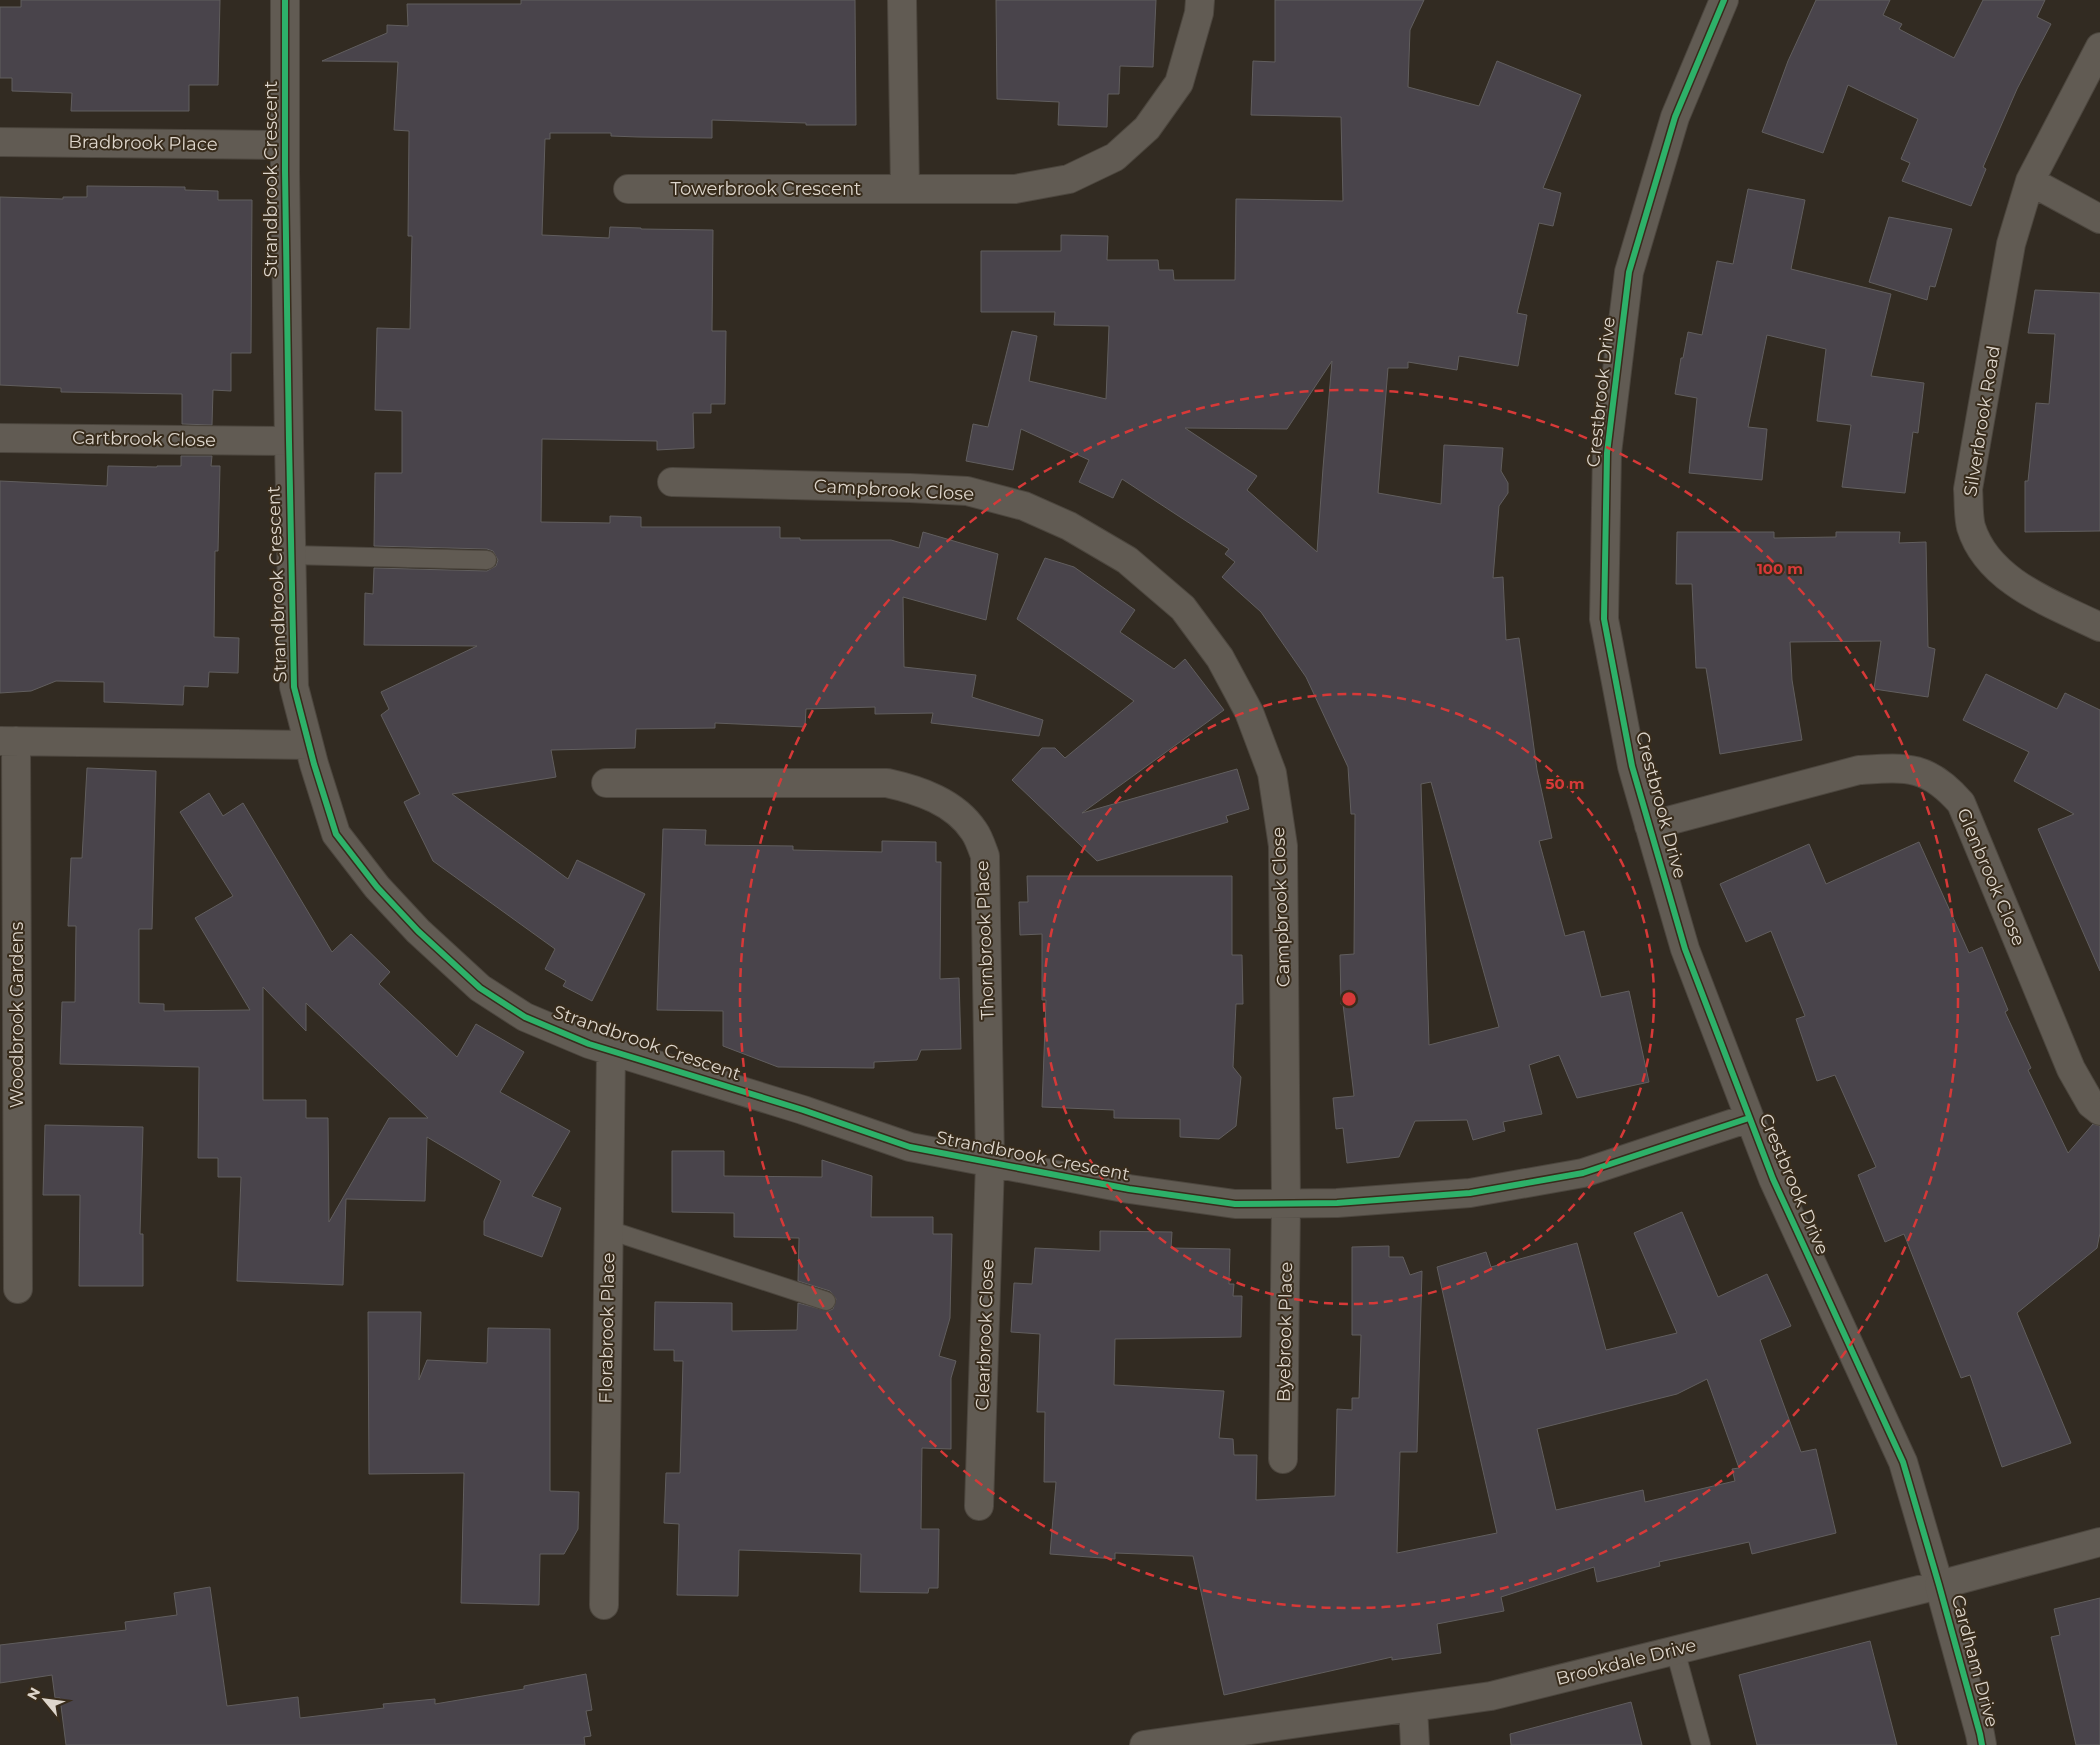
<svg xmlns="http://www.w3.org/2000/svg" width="2100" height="1745" font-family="Montserrat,sans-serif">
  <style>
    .building { fill: #49444b; stroke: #615e5e; fill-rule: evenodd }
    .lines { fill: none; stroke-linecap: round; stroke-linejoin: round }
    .service-casing { stroke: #4c463e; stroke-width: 20 }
    .minor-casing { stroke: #4c463e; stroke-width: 30 }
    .tertiary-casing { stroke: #4c463e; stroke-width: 30 }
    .service { stroke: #615b53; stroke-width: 18 }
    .minor { stroke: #615b53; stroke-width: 28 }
    .tertiary { stroke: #615b53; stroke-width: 28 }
    .cycleway-casing { stroke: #382c1c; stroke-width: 9 }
    .cycleway { stroke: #2db169; stroke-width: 6 }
    .ring { fill: none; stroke: #d73938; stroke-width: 2.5; stroke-dasharray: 9 6 }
    .labels { text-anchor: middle; stroke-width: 4; stroke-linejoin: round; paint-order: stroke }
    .street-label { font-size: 18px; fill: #ded6cc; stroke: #382c1c }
    .centre { fill: #d73938; stroke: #382c1c; stroke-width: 2.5 }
    .ring-label { font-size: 15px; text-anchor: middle; font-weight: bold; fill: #d73938; stroke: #382c1c; stroke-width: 4; stroke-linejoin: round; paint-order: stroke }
  </style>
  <rect width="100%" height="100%" fill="#322b22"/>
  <path class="building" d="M21 0H220L218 85H189V111H71L72 93 12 91V78H0V7H21Z
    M521 0H855L856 125H806V123L712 120V138L638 137 611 136V133H550V139H545L542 235 609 238 610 227 641 228V229L713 230 712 331H726L725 404H711V413H693L694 448 657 450V441L542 439 541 522 610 523V516L641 517V527H780V538H800V540H891L919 548 923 532 998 554 986 620 903 597 904 667 976 675 972 697 1043 720 1039 736 931 723 933 713 875 714V707L806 709 805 727 715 723V728L636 729 635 748 551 750 556 777 452 794 568 879 577 860 645 894 592 1001 563 986 566 981 545 969 555 949 433 861 404 802 420 794 381 715 389 709 381 692 477 646 364 645 365 593 373 594 374 568 487 571 496 566 498 560 493 551 487 549 374 546 375 473H402V411L375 410 377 328 410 329 412 236H408L409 131 394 130 398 62 322 61 387 33V25L408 26 407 4H521Z
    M996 0H1156L1153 67 1120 66 1119 94H1108L1107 127 1058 125 1059 102 997 99Z
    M1275 0H1424L1410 30 1408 87 1479 106 1497 61 1581 95 1543 188 1561 193 1553 226 1539 223 1517 313 1527 315 1518 366 1459 356 1457 370 1408 362V368H1388L1378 493 1441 504 1444 445 1503 448 1501 471 1508 483V493L1499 506 1493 578 1503 577 1506 640 1519 638 1537 770 1552 838 1539 841 1565 936 1584 931 1601 997 1629 991 1649 1082 1577 1098 1559 1055 1529 1065 1542 1114 1503 1122 1505 1131 1473 1140 1467 1120 1415 1121 1399 1157 1347 1163 1343 1128 1336 1129 1333 1098 1354 1096 1343 1004H1341L1340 955 1354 954 1355 814H1351L1348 767 1306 677 1261 612 1222 577 1235 562 1225 554 1229 549 1122 479 1113 498 1079 482 1089 460 1021 429 1013 470 966 461 973 424 988 427 1012 331 1037 336 1029 381 1106 399 1109 326 1054 325 1055 312H981V251H1061V235L1108 236 1107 260H1158L1159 270H1173L1174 280H1235L1236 199 1343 201 1341 117 1251 115 1253 61 1275 62ZM1332 361 1323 468 1317 552 1247 490 1257 476 1185 428 1287 429ZM1431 782 1499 1027 1429 1045 1421 784Z
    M1816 0H1890L1883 15 1902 24 1899 29 1954 58 1983 0H2045L2037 17 2051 24 2017 89 1983 167 1986 169 1971 206 1902 181 1910 163 1901 159 1918 119 1848 85 1823 153 1762 132 1788 61Z
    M87 186 185 187V190L218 191V200H252L251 353H231V391L213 390 212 425 182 424V394L61 392V388L0 385V197L63 199V197H87Z
    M1748 189 1805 200 1791 269 1891 294 1871 376 1924 383 1918 433 1913 432 1905 493 1842 487 1851 425 1817 421 1826 349 1767 335 1748 427 1767 429 1762 480 1689 473 1697 398 1675 394 1681 358H1683L1688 332 1702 335 1717 261 1733 264Z
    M1889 217 1952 229 1935 287 1930 286 1927 300 1869 282Z
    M2035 290 2100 293V531L2025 532V481H2028L2036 403 2049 404 2055 334 2028 333Z
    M181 456H212L211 466H220L218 551H215L214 637 239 638 238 673 209 672 208 687 184 686 183 705 104 702V682L56 681 31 691 0 693V481L107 486 108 466 157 467V466H181Z
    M1677 532H1774V538L1836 537V532H1900L1899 543 1926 542 1928 647 1935 649 1928 697 1874 689 1881 641 1790 642 1792 680 1802 740 1720 754 1706 668H1696L1692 584H1676Z
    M1045 558 1074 567 1135 610 1120 632 1174 669 1185 659 1224 710 1082 813 1237 769 1249 809 1226 816 1228 822 1097 861 1012 780 1042 748H1055L1065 758 1134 701 1017 619Z
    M1986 674 2057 709 2065 693 2100 710V971L2038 829 2074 814 2014 781 2029 752 1963 720Z
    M87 768 156 771 152 929H139V1003L164 1004V1011L250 1010 195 918 233 896 180 812 209 793 223 816 243 803 332 952 351 934 390 972 379 984 457 1057 476 1024 524 1052 500 1092 570 1131 532 1196 561 1208 542 1257 484 1235V1221L501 1181 427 1137 425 1201 346 1199 343 1285 237 1281 241 1177H218V1158H198L199 1067 60 1064 62 1002H75L76 926H68L71 858H82ZM263 987 306 1031V1003L428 1118H389L329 1222 328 1118H306V1100H263Z
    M663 829 706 830 705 845 793 846V850L882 852V841L936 842V862H941L940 979 959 978 961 1049 921 1050 917 1060 874 1062V1068L778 1067 723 1046V1011L657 1010Z
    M1919 842 1969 953 1982 947 2008 1010 2005 1012 2031 1068 2028 1070 2068 1153 2093 1124 2100 1126V1233L2097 1248 2017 1313 2071 1443 2002 1467 1970 1375 1961 1378 1904 1234 1885 1242 1858 1175 1876 1167 1835 1075 1817 1081 1796 1019 1805 1016 1771 931 1746 942 1720 884 1809 844 1826 884Z
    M1027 876H1232V955H1242L1243 1004H1236L1233 1067 1241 1077 1236 1126 1219 1139 1180 1137V1119L1114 1118V1110L1042 1107 1046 1000H1042V934L1020 935 1019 902H1028Z
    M45 1125 143 1127 140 1234H143V1286H79L80 1195H43Z
    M672 1151H724V1176L822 1177V1160L872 1176 871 1217H933V1234H952L950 1318 939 1356 956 1361 951 1378V1449L922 1448 921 1529H939L938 1588H929L928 1593 860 1592 861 1554 739 1550 738 1596 677 1595 679 1524 664 1523 666 1473H680L683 1361H674V1350H654L655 1302 732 1303V1331L797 1330 798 1303 828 1311 833 1309 836 1299 830 1291 798 1281 799 1238 734 1237V1213L672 1212Z
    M1682 1212 1718 1297 1767 1274 1791 1326 1760 1340 1801 1452 1816 1449 1836 1533 1752 1554 1749 1542 1659 1562 1660 1566 1597 1582 1594 1567 1501 1597 1504 1611 1437 1624 1441 1653 1392 1660V1657L1224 1695 1193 1556 1115 1553V1559L1050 1554 1056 1482H1044L1045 1412H1037L1040 1334 1011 1332 1014 1283 1032 1284 1035 1248 1100 1251V1231L1172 1232 1171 1248 1230 1249 1229 1284H1234L1233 1296H1242L1241 1337 1115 1339 1114 1385 1224 1391 1219 1438 1233 1439 1234 1455H1257L1256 1500 1335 1496 1337 1409 1352 1410V1398H1359L1361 1335H1352V1247L1389 1246V1257H1403L1410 1275 1422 1271 1417 1452H1400L1397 1553 1497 1533 1437 1267 1486 1252 1491 1267 1577 1243 1606 1350 1677 1333 1634 1233ZM1707 1379 1739 1468 1732 1469 1735 1481 1645 1502 1643 1490 1556 1510 1537 1429 1677 1394Z
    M368 1312H421L419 1380 427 1360 487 1363 488 1328 550 1329V1491L579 1492 578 1529 564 1554H540L539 1605 461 1603 464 1473 369 1474Z
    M210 1587 227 1706 298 1697 300 1718 384 1708 383 1704 435 1699V1704L524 1689V1686L586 1674 592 1710 586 1711 591 1736 584 1737 585 1745H66L60 1698H55L52 1675 0 1683V1645L126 1630 125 1622 177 1615 174 1593Z
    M2100 1598V1745H2076L2051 1637 2060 1635 2054 1609Z
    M1870 1641 1897 1745H1757L1739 1675Z
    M1631 1702 1642 1745H1511L1510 1734Z"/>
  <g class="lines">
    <defs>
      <path id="service" d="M291 555 487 560
        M609 1230 826 1301
        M1675 1650 1701 1745"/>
      <path id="minor" d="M285 0V171L289 441 294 687 314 764 336 834 377 887 418 931 480 988 525 1017 589 1044 803 1110 910 1147 1129 1189 1235 1204 1337 1203 1470 1193 1583 1173 1749 1118
        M902 0 905 189
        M2100 47 2030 181 2011 244 1968 489C1969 501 1968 515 1971 527 1988 582 2053 604 2100 627
        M0 142 285 145
        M2030 181 2100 219
        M628 189H1015L1069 179 1115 157 1147 128 1179 83 1199 13 1200 0
        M0 438 289 441
        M672 482 910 488 967 491 1024 506 1069 526 1127 560 1183 608 1220 658 1249 712 1272 773 1283 846 1286 1204 1283 1459
        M0 741 309 745
        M16 741 18 1289
        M606 783H887C919 790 955 802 974 831 979 838 982 848 985 856L990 1163 979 1506
        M1649 826 1859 770C1906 767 1927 764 1961 803L2071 1069 2091 1104 2100 1111
        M604 1605 611 1051
        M1413 1707 1415 1745
        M1144 1745 1491 1696 1939 1585 1903 1462 1773 1179 1685 949 1632 766 1604 619 1607 453 1629 272 1675 117 1724 0"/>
      <path id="tertiary" d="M1982 1745 1980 1734 1939 1585 2100 1542"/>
    </defs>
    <use href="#service" class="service-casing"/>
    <use href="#minor" class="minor-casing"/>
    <use href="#tertiary" class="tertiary-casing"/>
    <use href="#service" class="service"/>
    <use href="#minor" class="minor"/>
    <use href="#tertiary" class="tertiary"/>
    <defs>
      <path id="cycleway" d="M285 0V171L289 441 294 687 314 764 336 834 377 887 418 931 480 988 525 1017 589 1044 803 1110 910 1147 1129 1189 1235 1204 1337 1203 1470 1193 1583 1173 1749 1118
        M1724 0 1675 117 1629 272 1607 453 1604 619 1632 766 1685 949 1773 1179 1903 1462 1939 1585 1980 1734 1982 1745"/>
    </defs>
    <use href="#cycleway" class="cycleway-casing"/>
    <use href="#cycleway" class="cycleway"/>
  </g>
  <g class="ring">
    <circle cx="1349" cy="999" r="305"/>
    <circle cx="1349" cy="999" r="609"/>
  </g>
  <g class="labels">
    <g class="street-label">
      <text transform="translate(143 143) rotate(1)" y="6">Bradbrook Place</text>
      <text transform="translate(271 179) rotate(-90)" y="6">Strandbrook Crescent</text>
      <text x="766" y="195">Towerbrook Crescent</text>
      <text transform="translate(1601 392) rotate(-84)" y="6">Crestbrook Drive</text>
      <text transform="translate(1982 421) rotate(-81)" y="6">Silverbrook Road</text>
      <text transform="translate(144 439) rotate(1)" y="6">Cartbrook Close</text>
      <text transform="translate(894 490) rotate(3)" y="6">Campbrook Close</text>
      <text transform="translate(277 584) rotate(-92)" y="6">Strandbrook Crescent</text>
      <text transform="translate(1661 805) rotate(75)" y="6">Crestbrook Drive</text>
      <text transform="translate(1991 877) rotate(67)" y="6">Glenbrook Close</text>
      <text transform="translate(1281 907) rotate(-92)" y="6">Campbrook Close</text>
      <text transform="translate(985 940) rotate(-92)" y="6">Thornbrook Place</text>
      <text transform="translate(17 1015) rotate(-90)" y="6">Woodbrook Gardens</text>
      <text transform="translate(647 1043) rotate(19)" y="6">Strandbrook Crescent</text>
      <text transform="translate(1033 1156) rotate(11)" y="6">Strandbrook Crescent</text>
      <text transform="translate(1794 1184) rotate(67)" y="6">Crestbrook Drive</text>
      <text transform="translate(607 1328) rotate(-89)" y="6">Florabrook Place</text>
      <text transform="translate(1285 1332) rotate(-89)" y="6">Byebrook Place</text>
      <text transform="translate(985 1335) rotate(-88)" y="6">Clearbrook Close</text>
      <text transform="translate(1975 1661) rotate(75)" y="6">Cardham Drive</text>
      <text transform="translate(1626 1662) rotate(-14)" y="6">Brookdale Drive</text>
    </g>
  </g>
  <circle cx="1349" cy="999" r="8" class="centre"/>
  <g class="ring-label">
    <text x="1780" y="574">100 m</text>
    <text x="1565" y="789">50 m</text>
  </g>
  <g transform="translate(45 1700) rotate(299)" stroke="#382c1c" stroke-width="4" paint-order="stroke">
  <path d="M0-4L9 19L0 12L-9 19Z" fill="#ded6cc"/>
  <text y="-8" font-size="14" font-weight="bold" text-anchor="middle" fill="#ded6cc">N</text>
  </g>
</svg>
